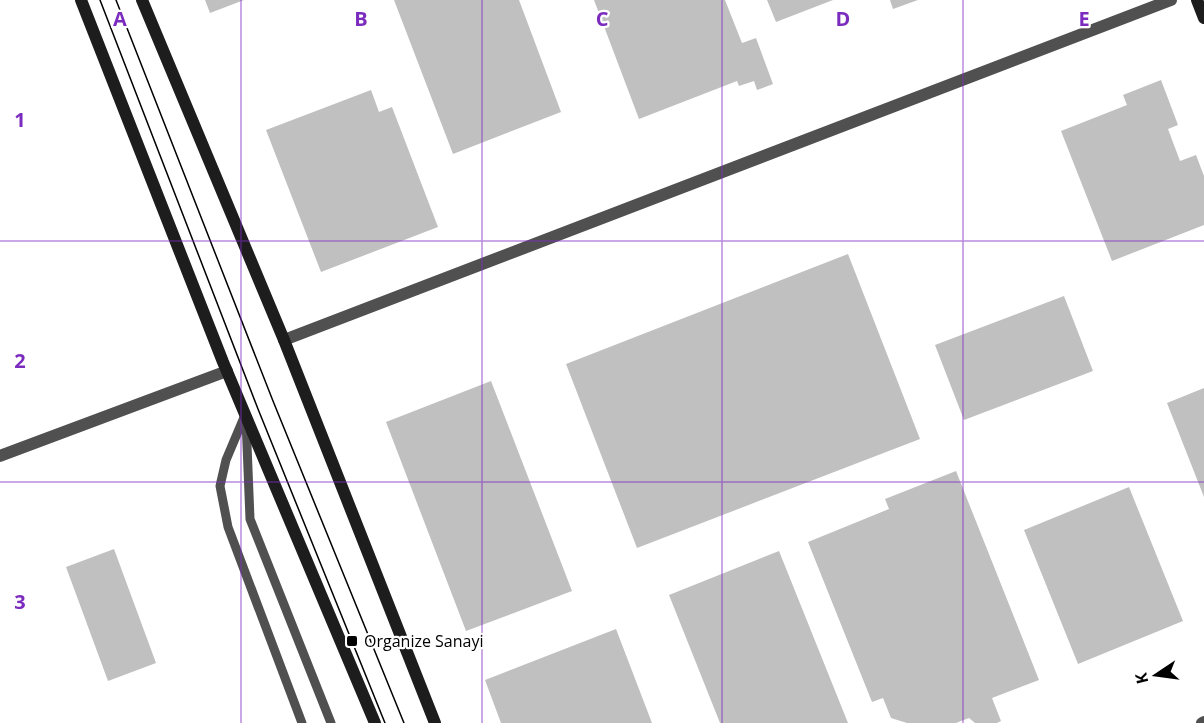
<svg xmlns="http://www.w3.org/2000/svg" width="1204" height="723" font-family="'Open Sans',sans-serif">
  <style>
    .building { fill: #c0c0c0 }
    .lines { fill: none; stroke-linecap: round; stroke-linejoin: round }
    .lane { stroke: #505050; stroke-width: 9 }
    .street { stroke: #505050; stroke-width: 12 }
    .secondary { stroke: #1d1d1d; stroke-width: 12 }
    .tram { stroke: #000; stroke-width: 1.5 }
    .grid { fill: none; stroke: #7b2cbf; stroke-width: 1.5; stroke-opacity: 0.55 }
    .poi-dot { fill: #000; stroke: #fff; stroke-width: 2 }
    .labels { text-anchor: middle; stroke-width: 4.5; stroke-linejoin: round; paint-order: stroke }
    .poi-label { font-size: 16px; fill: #000; stroke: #fff; text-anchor: start }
    .grid-label { font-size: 20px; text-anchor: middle; font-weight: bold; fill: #7b2cbf; stroke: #fff; stroke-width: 4.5; stroke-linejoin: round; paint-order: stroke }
  </style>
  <rect width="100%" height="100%" fill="#fff"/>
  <path class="building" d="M205 0H244L210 13Z
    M394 0H519L561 112 453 154Z
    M594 0H725L742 43 756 38 773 84 757 90 754 81 739 86 737 81 639 119Z
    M767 0H833L776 22Z
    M890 0H918L893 9Z
    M1161 80 1178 125 1168 129 1180 161 1196 155 1204 176V225L1112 261 1061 131 1127 105 1123 95Z
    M371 90 379 112 392 107 438 227 321 272 266 130Z
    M848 254 920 439 637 548 566 364Z
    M1064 296 1093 371 964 420 935 345Z
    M491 381 572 591 466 631 386 422Z
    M1204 388V497L1167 403Z
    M956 471 1039 680 992 698 1001 721 997 723H975L969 718 956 723H907L891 718 883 698 872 702 808 542 889 509 885 499Z
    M1129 487 1183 621 1078 664 1024 530Z
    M114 549 156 663 108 681 66 567Z
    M779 551 848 723H720L669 595Z
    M616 629 652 723H501L485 680Z"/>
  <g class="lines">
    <path class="lane" d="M245 415 226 460 220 486 228 527 302 723
      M246 420 250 519 331 723"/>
    <path class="street" d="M284 340 1171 0
      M0 456 227 371
      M1202 723 1204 722"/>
    <path class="secondary" d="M81 0 223 362 375 723
      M142 0 284 340 435 723
      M1197 0 1204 18"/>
    <path class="tram" d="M100 0 258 409 385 723
      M116 0 273 401 404 723"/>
  </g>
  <path class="grid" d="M241 0V723M482 0V723M722 0V723M963 0V723M0 241H1204M0 482H1204"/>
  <rect class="poi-dot" x="346" y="635" width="12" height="12" rx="3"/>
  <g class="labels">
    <g class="poi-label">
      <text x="364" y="647">Organize Sanayi</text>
    </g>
  </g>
  <g class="grid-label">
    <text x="120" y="26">A</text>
    <text x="361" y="26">B</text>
    <text x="602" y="26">C</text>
    <text x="843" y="26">D</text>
    <text x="1084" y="26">E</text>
    <text x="20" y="127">1</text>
    <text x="20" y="368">2</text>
    <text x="20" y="609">3</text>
  </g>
  <g transform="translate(1156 675) rotate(257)" stroke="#ffffff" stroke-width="4.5" paint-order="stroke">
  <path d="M0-4.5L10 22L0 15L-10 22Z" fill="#000000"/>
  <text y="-9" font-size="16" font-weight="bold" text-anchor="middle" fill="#000000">K</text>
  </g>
</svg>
